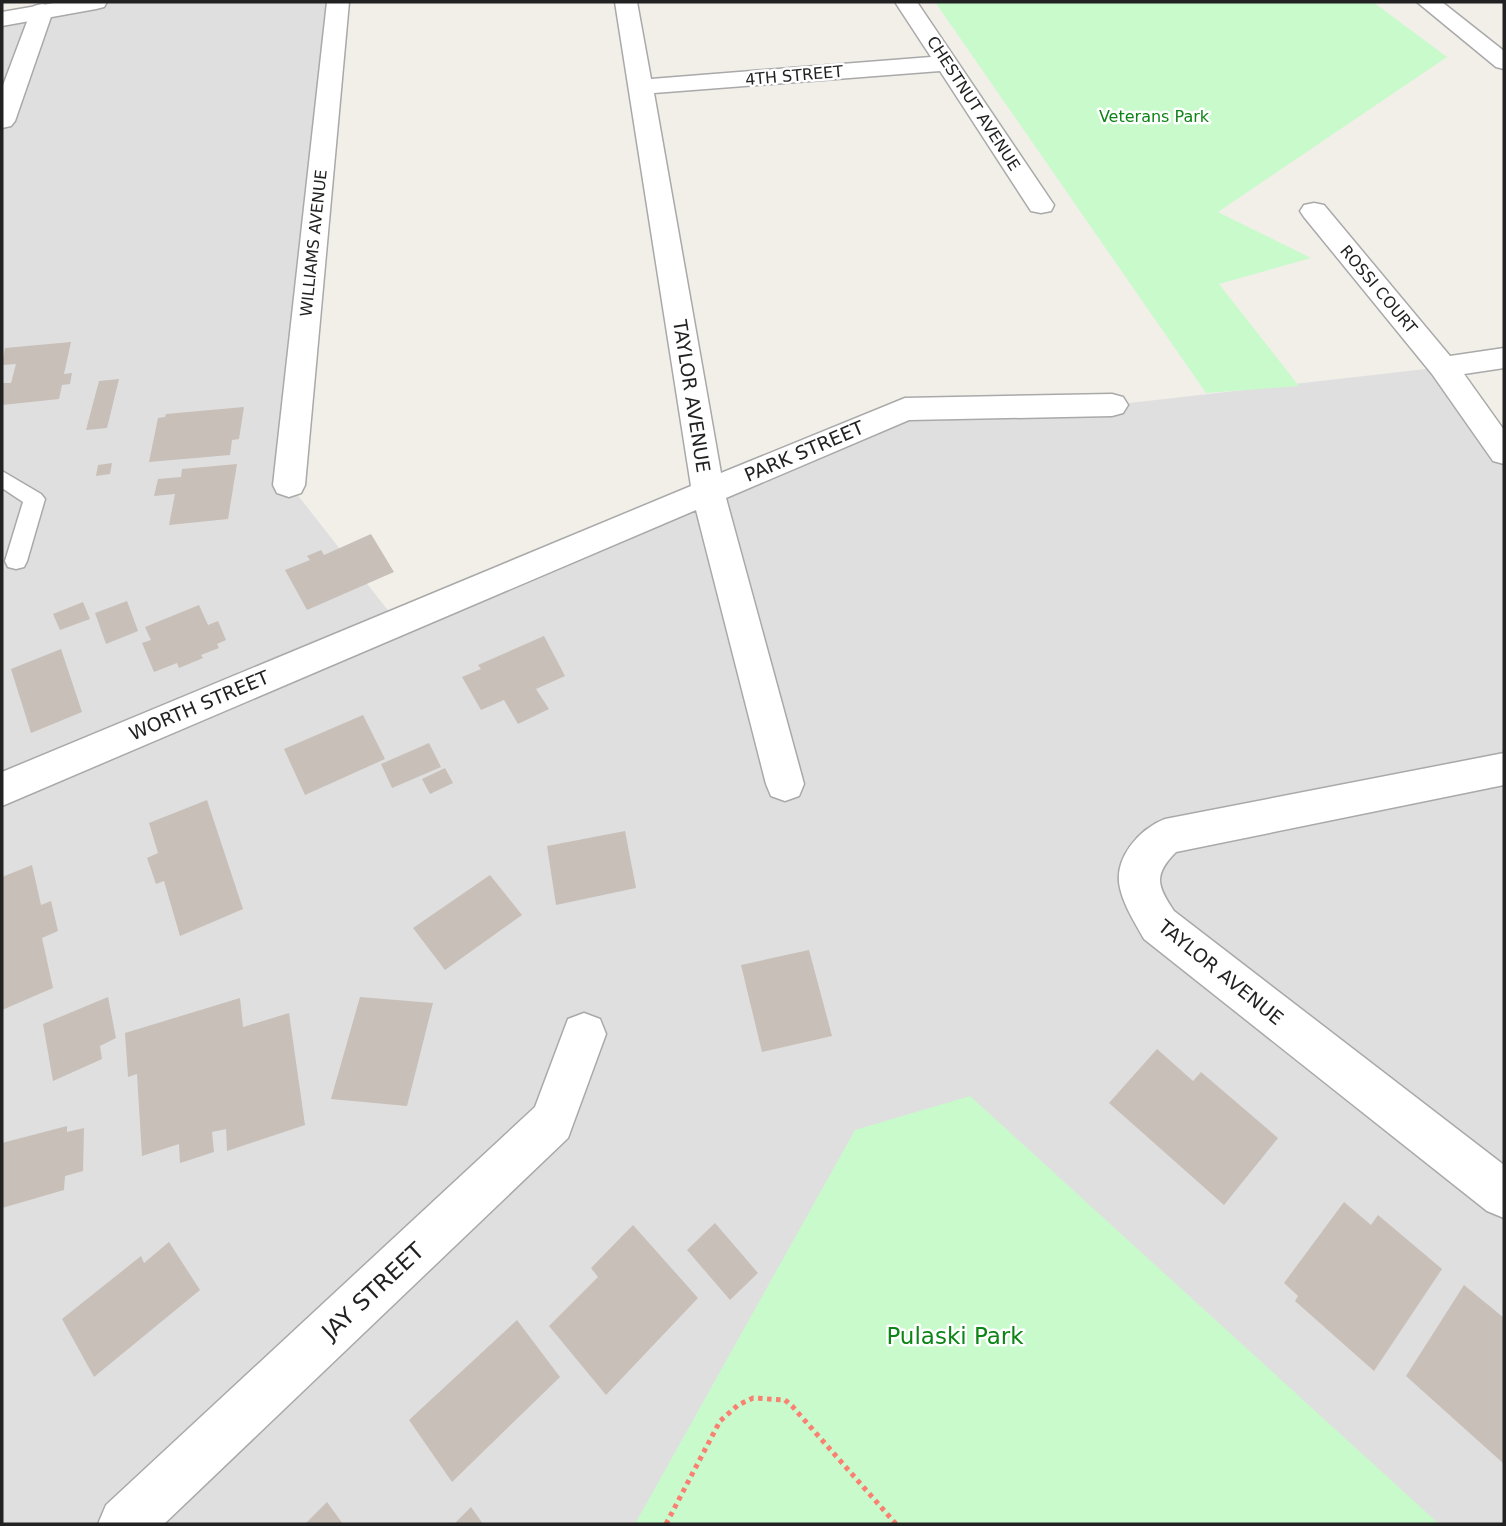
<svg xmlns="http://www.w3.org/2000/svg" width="1506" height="1526" font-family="'DejaVu Sans',sans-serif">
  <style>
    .residential { fill: #e0dfdf }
    .park { fill: #c8facc }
    .building { fill: #c7bfb8 }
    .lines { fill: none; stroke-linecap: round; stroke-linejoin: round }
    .service-casing { stroke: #a9a9a9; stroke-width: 3 }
    .minor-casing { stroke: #a9a9a9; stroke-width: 3 }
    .tertiary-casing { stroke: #a9a9a9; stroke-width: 3 }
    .path { stroke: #fa8072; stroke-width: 5; stroke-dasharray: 4.5 4.5; stroke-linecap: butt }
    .service { fill: #fff; fill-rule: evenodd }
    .minor { fill: #fff; fill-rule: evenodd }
    .tertiary { fill: #fff; fill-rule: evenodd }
    .labels { text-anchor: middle; stroke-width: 5; stroke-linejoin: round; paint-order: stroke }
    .far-street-label { font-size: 16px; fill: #222; stroke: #fff }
    .far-park-label { font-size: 16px; fill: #0c8416; stroke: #fff }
    .street-label { font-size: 19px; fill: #222; stroke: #fff }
    .near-street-label { font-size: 23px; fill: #222; stroke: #fff }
    .near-park-label { font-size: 23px; fill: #0c8416; stroke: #fff }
  </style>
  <rect width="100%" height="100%" fill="#f2efe9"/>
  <path class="residential" d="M96 2H338L289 484 397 622 905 409 1112 405 1443 367 1504 453V1524H2V19Z"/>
  <path class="park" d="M935 2H1373L1447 57 1218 212 1311 258 1219 284 1299 386 1206 393Z
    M970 1096 1439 1524H635L855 1130Z"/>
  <path class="building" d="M71 342 64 374 72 373 70 384 62 385 59 399 2 405V383H11L16 364 2 365 5 348Z
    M119 379 107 428 86 430 99 381Z
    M244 407 239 439 232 440 230 455 149 462 158 418 165 417 166 414Z
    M112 463 110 474 96 476 98 465Z
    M237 464 228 519 169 525 175 494 154 496 158 479 181 477 182 469Z
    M371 534 394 572 307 610 285 570 310 560 307 556 321 550 324 555Z
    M127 601 138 631 106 644 95 613Z
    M83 602 90 619 60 630 53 614Z
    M199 605 208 625 218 621 226 640 217 644 219 648 201 655 203 658 179 668 177 663 154 672 142 643 151 640 145 627Z
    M544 636 565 676 536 689 549 709 518 724 504 700 481 710 462 677 481 669 478 665Z
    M61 649 82 712 31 733 11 669Z
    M363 715 385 759 305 795 284 749Z
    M429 743 441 767 392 788 381 764Z
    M445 768 453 783 430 794 422 779Z
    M207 800 243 909 180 936 164 881 156 884 147 858 158 853 149 823Z
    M625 831 636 888 556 905 547 846Z
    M32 865 41 905 51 901 58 931 42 938 53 988 2 1010V877Z
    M490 875 522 915 445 970 413 928Z
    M809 950 832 1036 762 1052 741 965Z
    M108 997 116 1038 100 1046 102 1059 53 1081 43 1024Z
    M360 997 433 1003 407 1106 331 1099Z
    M240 998 243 1027 289 1013 305 1125 227 1151 226 1129 212 1132 214 1152 180 1163 179 1144 142 1156 137 1074 128 1077 125 1033Z
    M1157 1049 1193 1081 1201 1072 1278 1138 1224 1205 1109 1103Z
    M67 1126V1132L84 1128 83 1171 65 1176 64 1190 2 1208V1143Z
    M1344 1202 1371 1225 1378 1215 1442 1269 1374 1371 1295 1301 1298 1296 1284 1283Z
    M715 1223 758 1273 730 1300 687 1250Z
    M633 1225 698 1298 606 1395 549 1326 598 1277 591 1268Z
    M169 1242 200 1290 94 1377 62 1319 141 1256 144 1263Z
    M1464 1285 1504 1318V1464L1406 1376Z
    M517 1320 560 1377 452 1482 409 1420Z
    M327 1502 343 1524H305Z
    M471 1507 483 1524H454Z"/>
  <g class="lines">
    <defs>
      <path id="service" d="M2 471 41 494 45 499 27 561 24 567 16 569 8 567 5 561 23 502 2 488Z"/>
      <path id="minor" d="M327 2H349L305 485 301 493 289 497 277 493 273 485Z
        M615 2H637L651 79 931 57 895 2H917L1054 205 1051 211 1041 213 1031 211 940 71 654 93 721 473 905 398 1112 394 1123 397 1128 405 1123 413 1112 416 909 420 726 498 804 784 799 796 785 801 771 796 766 784 696 510 2 806V772L691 486Z
        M42 4 50 6 53 11 15 121 11 126 2 128V88L31 11 34 6Z
        M1314 203 1324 205 1450 356 1504 348V368L1464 374 1504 430V464L1493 461 1432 374 1304 217 1300 211 1304 205Z
        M1504 753V785L1176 852C1153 875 1157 886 1174 911L1504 1165V1218L1487 1211 1144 939C1135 923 1124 906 1120 888 1113 859 1139 829 1165 819Z
        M584 1013 600 1019 606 1034 568 1138 164 1524H98L106 1505 535 1107 568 1019Z"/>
      <path id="tertiary" d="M60 2H107L104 7 96 9 2 26V12Z
        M1417 2H1442L1504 51V69L1496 67Z"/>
    </defs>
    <use href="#service" class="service-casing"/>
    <use href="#minor" class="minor-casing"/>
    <use href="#tertiary" class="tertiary-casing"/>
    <path class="path" d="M666 1524 720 1421 738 1405 753 1398 785 1400 792 1406 896 1524"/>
    <use href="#service" class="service"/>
    <use href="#minor" class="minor"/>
    <use href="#tertiary" class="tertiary"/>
  </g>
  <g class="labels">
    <g class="far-street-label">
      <text transform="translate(794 75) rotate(-5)" y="6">4TH STREET</text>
      <text transform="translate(974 103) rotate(57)" y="6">CHESTNUT AVENUE</text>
      <text transform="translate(313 243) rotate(-84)" y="6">WILLIAMS AVENUE</text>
      <text transform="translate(1379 289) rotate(50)" y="6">ROSSI COURT</text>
    </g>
    <g class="far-park-label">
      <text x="1154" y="122">Veterans Park</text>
    </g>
    <g class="street-label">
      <text transform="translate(692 396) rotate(81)" y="7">TAYLOR AVENUE</text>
      <text transform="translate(804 451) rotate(-23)" y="7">PARK STREET</text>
      <text transform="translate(199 705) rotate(-23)" y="7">WORTH STREET</text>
      <text transform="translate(1221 972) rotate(39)" y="7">TAYLOR AVENUE</text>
    </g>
    <g class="near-street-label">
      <text transform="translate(373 1291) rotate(-43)" y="8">JAY STREET</text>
    </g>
    <g class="near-park-label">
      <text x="955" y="1344">Pulaski Park</text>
    </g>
  </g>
  <rect width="1506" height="1526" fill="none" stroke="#222222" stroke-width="7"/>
</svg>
